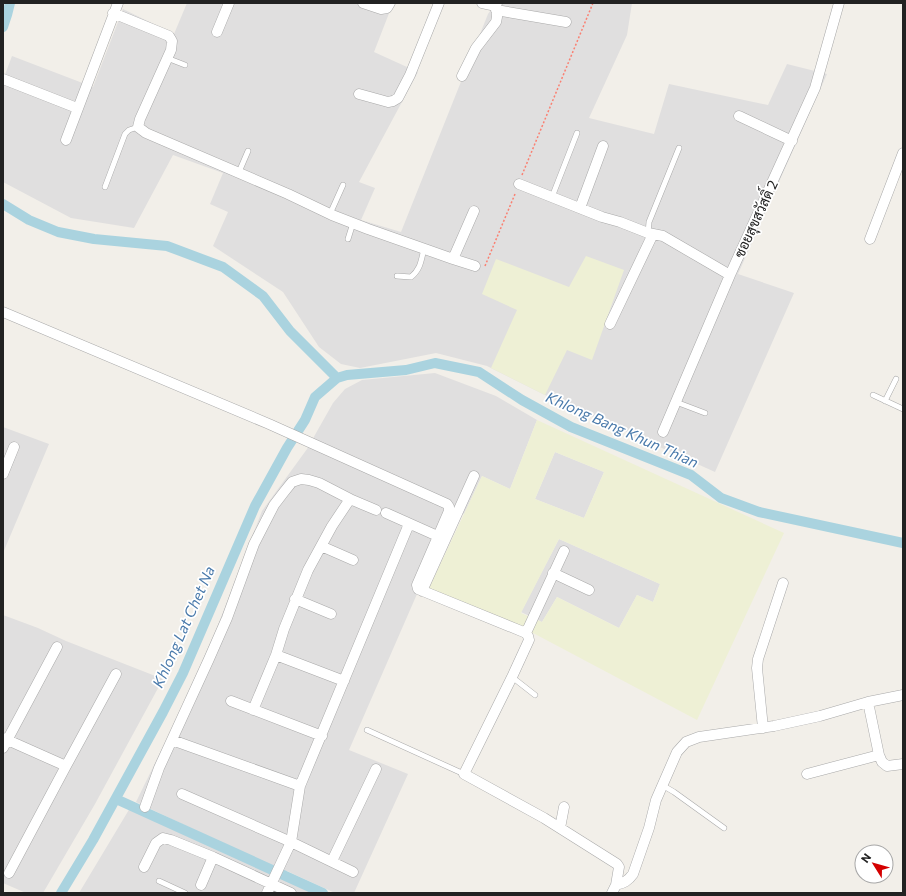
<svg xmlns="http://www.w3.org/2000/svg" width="906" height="896" font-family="Commissioner,Sarabun,sans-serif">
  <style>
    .residential { fill: #e0dfdf }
    .farmland { fill: #eef0d5; fill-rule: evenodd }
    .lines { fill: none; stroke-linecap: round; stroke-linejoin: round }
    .canal { stroke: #aad3df; stroke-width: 10 }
    .lane-casing { stroke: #a9a9a9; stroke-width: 6 }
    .street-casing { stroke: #a9a9a9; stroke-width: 11 }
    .path { stroke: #fa8072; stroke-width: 1.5; stroke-dasharray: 2 2; stroke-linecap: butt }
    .lane { stroke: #fff; stroke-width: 5 }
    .street { stroke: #fff; stroke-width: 10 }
    .labels { text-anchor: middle; stroke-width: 3.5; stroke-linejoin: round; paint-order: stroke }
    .street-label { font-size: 14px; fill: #222; stroke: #fff }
    .water-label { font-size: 15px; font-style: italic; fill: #4a7aab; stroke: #fff }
  </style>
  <rect width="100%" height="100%" fill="#f2efe9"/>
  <path class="residential" d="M187 3H393L374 52 418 72 359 182 375 188 361 220 401 232 488 14 496 3H632L627 35 589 118 654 134 669 84 768 105 787 64 827 74 738 274 794 293 715 472 545 395 487 366 436 353 360 368 341 364 319 347 283 292 213 246 228 212 210 204 223 173 173 155 134 228 71 218 3 182V80L12 56 93 87 123 9 174 34Z
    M435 373 496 396 537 420 510 489 482 476 464 514 449 508 413 592 417 594 349 750 408 774 354 893H335L287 871 283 878 315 893H79L130 808 268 873 271 866 136 802 177 718 218 625 262 511 307 449 333 403 345 389 362 380Z
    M3 427 49 444 3 553Z
    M555 452 604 472 584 518 535 499Z
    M559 539 660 584 653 602 637 595 619 628 557 597 542 622 521 612Z
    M3 615 38 628 66 641 163 679 95 804 43 893H26L3 883Z"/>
  <path class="farmland" d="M586 256 624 270 592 360 567 350 545 395 491 368 517 310 482 294 496 259 569 287Z
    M537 420 784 533 697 720 535 634 428 590 482 476 510 489ZM555 452 604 472 584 518 535 499ZM559 539 660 584 653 602 637 595 619 628 557 597 542 622 521 613Z"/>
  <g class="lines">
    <path class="canal" d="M3 27 7 15 10 3
      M3 204 29 220 58 232 94 239 167 246 223 267 263 296 290 331 337 378
      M116 799 323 893
      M61 893 93 840 163 712 183 673 255 506 287 448 305 420 315 397 337 378 347 375 406 370 435 363 479 372 522 400 571 427 691 475 721 498 759 512 903 543"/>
    <defs>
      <path id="lane" d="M167 58 185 65
        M239 172 248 151
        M105 187 125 134 129 130 138 127
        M552 197 577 133
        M330 214 343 185
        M648 233 649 222 679 148
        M348 239 353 223
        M397 276 411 277C421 269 421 260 424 249
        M873 395 903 409
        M885 401 896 379
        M676 402 705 413
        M512 677 535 695
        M367 730 464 774
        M662 785 674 792 724 828
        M159 881 185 893"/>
      <path id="street" d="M363 3 381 9 387 8 390 3
        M482 3 496 6 497 3
        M496 10 566 22
        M113 13 169 36 172 41 171 50 140 119 138 127 146 133 288 194 332 215 368 229 453 259 474 211
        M217 32 229 3
        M462 76 476 48 496 22 497 17 496 6
        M3 79 77 108
        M359 94 388 102 393 101 398 98 410 75 439 3
        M739 116 792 141
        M66 140 118 3
        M519 184 602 217 620 222 648 233 663 236 730 275
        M580 208 603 146
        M870 239 903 153
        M453 259 475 266
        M3 312 269 424 447 504 449 507V511L417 585 418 589 526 633 528 636 529 640 512 677 464 774 544 818 617 864 619 867 616 885 612 893
        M610 324 653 234
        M663 432 730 275 815 88 839 3
        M3 474 14 447
        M386 513 433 534
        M321 546 353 560
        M553 573 589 590
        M422 591 474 476
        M295 599 331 614
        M526 633 564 551
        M276 655 344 681
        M231 701 322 736
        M253 710 276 655 284 629 308 570 332 526 350 499
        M763 728 757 668 758 659 783 583
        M3 738 66 766
        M172 740 300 786
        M3 748 57 647
        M879 755 882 762 887 766 903 764
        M807 774 879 755 868 702
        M182 794 291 842 353 872
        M145 807 159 768 209 659 227 618 254 544 274 505 284 492 292 482 301 479 309 480 319 483 350 499 376 510
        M560 828 564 807
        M332 861 376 769
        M144 867 156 843 163 838 171 840 213 857 291 893
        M9 873 66 766 116 674
        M201 885 213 857
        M616 885C624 883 628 881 633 874L649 828 656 800 677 752 686 742 699 737 774 726 820 716 868 702 903 695
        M267 893 291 842 300 786 409 524"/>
    </defs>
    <use href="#lane" class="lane-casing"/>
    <use href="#street" class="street-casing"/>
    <path class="path" d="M522 175 593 3
      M485 266 515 194"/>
    <use href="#lane" class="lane"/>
    <use href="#street" class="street"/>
  </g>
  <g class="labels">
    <g class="street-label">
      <text transform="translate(756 219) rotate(-65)" y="5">ซอยสุขสวัสดิ์ 2</text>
    </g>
    <g class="water-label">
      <text transform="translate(622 430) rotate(24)" y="5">Khlong Bang Khun Thian</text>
      <text transform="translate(184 627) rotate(-66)" y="5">Khlong Lat Chet Na</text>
    </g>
  </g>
  <rect width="906" height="896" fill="none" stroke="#222222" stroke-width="8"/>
  <g transform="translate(874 864) rotate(307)"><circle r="19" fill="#ffffff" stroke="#a7a7a7"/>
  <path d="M0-3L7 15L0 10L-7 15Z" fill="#d40000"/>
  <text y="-6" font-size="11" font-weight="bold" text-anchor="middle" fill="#222222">N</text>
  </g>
</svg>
